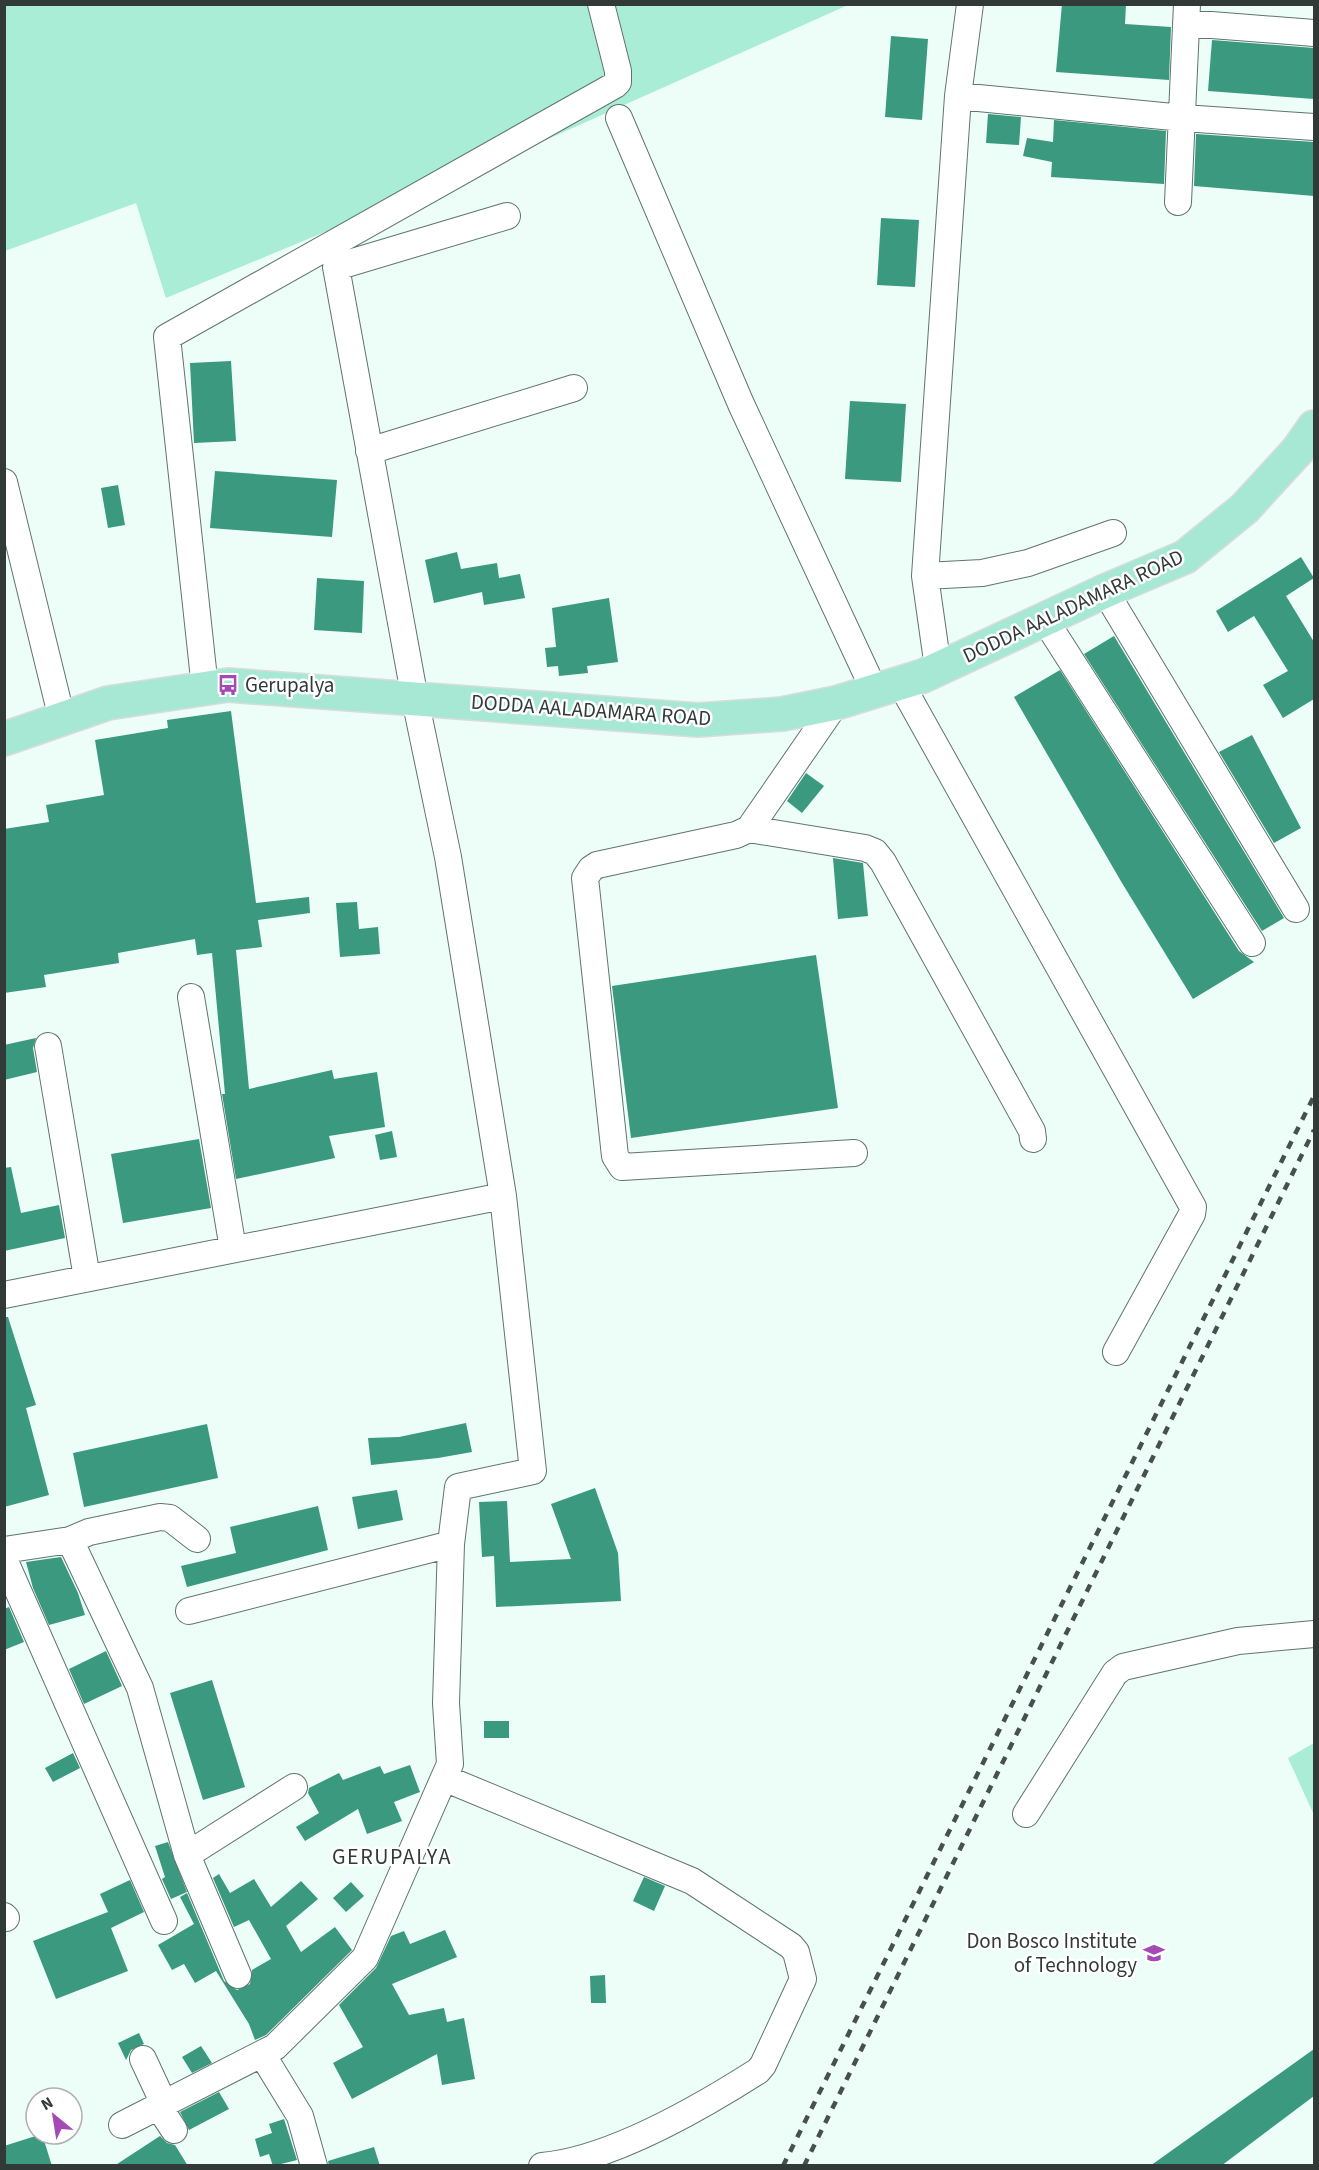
<svg xmlns="http://www.w3.org/2000/svg" width="1319" height="2170" font-family="'Source Sans 3',sans-serif">
  <style>
    .green { fill: #a9edd6 }
    .building { fill: #3a997e }
    .lines { fill: none; stroke-linecap: round; stroke-linejoin: round }
    .minor-casing { stroke: #60746d; stroke-width: 28 }
    .major-casing { stroke: #dadcdb; stroke-width: 36 }
    .minor { stroke: #fff; stroke-width: 26 }
    .major { stroke: #a7e8d4; stroke-width: 33 }
    .rail { stroke: #47504d; stroke-width: 4.5; stroke-dasharray: 8 8; stroke-linecap: butt }
    .labels { text-anchor: middle; stroke-width: 5; stroke-linejoin: round; paint-order: stroke }
    .street-label { font-size: 21px; fill: #323a37; stroke: #fff }
    .poi-label { font-size: 21px; fill: #323a37; stroke: #fff; text-anchor: start }
    .neighbourhood-label { font-size: 22px; letter-spacing: 1.5px; fill: #323a37; stroke: #fff }
  </style>
  <rect width="100%" height="100%" fill="#ecfef7"/>
  <path class="green" d="M5 5H848L539 143 166 298 136 203 5 251Z
    M1314 1743V1815L1288 1758Z"/>
  <path class="building" d="M1062 4H1126L1125 24 1171 27 1169 80 1056 72Z
    M891 36 928 39 922 120 885 117Z
    M1212 40 1314 48V99L1208 91Z
    M988 114 1021 117 1019 145 986 143Z
    M1054 120 1166 131 1164 184 1051 177 1052 162 1023 156 1027 138 1053 142Z
    M1196 134 1314 142V196L1194 186Z
    M881 218 919 220 915 287 877 285Z
    M231 361 236 441 194 443 190 363Z
    M850 401 906 404 901 482 845 479Z
    M215 471 337 480 332 537 210 528Z
    M118 485 125 525 108 528 101 488Z
    M457 552 461 569 497 563 499 578 520 574 525 598 484 605 482 592 434 603 425 560Z
    M1301 557 1314 578 1286 596 1314 642V699L1283 718 1263 685 1288 671 1254 616 1228 632 1216 611Z
    M317 578 364 581 362 633 314 630Z
    M609 598 618 662 587 666 588 673 559 676 558 666 547 667 545 648 556 647 552 608Z
    M1114 636 1284 918 1262 931 1084 654Z
    M1060 670 1239 951 1254 962 1193 999 1122 883 1014 697Z
    M231 711 256 903 309 897 310 913 258 920 262 947 236 950 249 1089 332 1070 334 1079 377 1072 385 1127 329 1136 335 1158 236 1179 222 1094H225L212 953 197 955 195 939 118 953 119 963 44 975 46 987 4 993V829L49 822 46 805 104 795 95 740 168 728 167 720Z
    M1252 735 1301 828 1274 843 1219 752Z
    M806 773 824 786 802 813 787 801Z
    M833 858 863 863 868 916 838 919Z
    M357 902 359 929 378 927 380 954 340 957 336 903Z
    M816 955 838 1108 631 1138 612 986Z
    M36 1038 33 1048 37 1072 4 1080V1045Z
    M392 1131 397 1157 380 1160 375 1135Z
    M199 1139 211 1208 123 1223 111 1154Z
    M11 1167 21 1213 59 1205 65 1238 4 1251V1168Z
    M4 1317H8L36 1405 26 1408 49 1495 4 1507Z
    M466 1423 472 1452 438 1458 371 1465 368 1438 399 1437Z
    M207 1424 218 1478 84 1507 73 1453Z
    M595 1488 618 1553 621 1601 496 1607 494 1556 482 1557 479 1502 507 1501 510 1562 571 1559 551 1504Z
    M397 1490 403 1520 358 1529 352 1497Z
    M318 1506 328 1550 187 1587 181 1566 236 1553 230 1527Z
    M61 1557 78 1593 85 1615 49 1625 33 1588 26 1562Z
    M9 1607 24 1642 4 1650V1609Z
    M106 1651 122 1686 84 1704 69 1669Z
    M212 1680 245 1787 203 1800 170 1693Z
    M484 1721H509V1738H484Z
    M73 1753 80 1768 53 1782 45 1768Z
    M410 1765 420 1792 394 1802 402 1821 367 1834 358 1809 305 1841 296 1827 319 1813 308 1793 309 1788 339 1773 343 1780 380 1766 384 1774Z
    M168 1842 187 1892 171 1899 162 1879 165 1877 155 1846Z
    M219 1874 230 1893 254 1879 271 1907 301 1881 318 1899 286 1926 301 1952 335 1927 352 1950 266 2035 255 2040 249 2024 216 1971 195 1983 184 1964 172 1970 158 1945 194 1924 180 1897 187 1893 224 1981 237 1990 250 1984 252 1970 271 1959 249 1920 234 1927 213 1878Z
    M644 1877 665 1886 654 1911 633 1901Z
    M130 1880 144 1912 111 1928 128 1971 56 1999 33 1941 108 1912 100 1894Z
    M351 1882 364 1896 346 1912 333 1898Z
    M445 1930 457 1957 392 1984 409 2015 444 2008 447 2022 464 2018 475 2079 442 2085 437 2054 352 2099 333 2063 363 2047 339 2005 376 1968 391 1936 404 1931 410 1944Z
    M605 1975 606 2003H591L590 1976Z
    M139 2033 144 2044 131 2050 126 2060 118 2043Z
    M201 2046 212 2063 192 2073 182 2057Z
    M1314 2049V2096L1221 2166H1150Z
    M219 2092 229 2109 189 2130 180 2112Z
    M284 2119 297 2160 273 2166 269 2154 260 2157 255 2139 272 2133 269 2124Z
    M42 2134 52 2166H4V2146Z
    M160 2136 167 2143 175 2145 188 2166H114Z
    M374 2147 380 2166H329L328 2161Z"/>
  <g class="lines">
    <defs>
      <path id="minor" d="M1186 23 1314 33
        M958 96 1183 118 1314 127
        M619 118 741 404 875 692
        M1178 202 1187 4
        M369 451 574 388
        M4 482 62 719
        M925 576 982 573 1028 563 1113 533
        M1105 591 1296 909
        M1045 620 1252 943
        M938 668 925 576 958 96 970 4
        M901 684 1193 1207 1192 1214 1116 1352
        M205 688 167 337 615 85 618 82V71L601 4
        M836 703 749 829 736 835 597 865 591 869 585 878 615 1156 622 1167 854 1153
        M749 829 865 848 875 852 883 862 1032 1131 1033 1139
        M191 997 233 1249
        M48 1046 87 1278
        M4 1295 503 1196
        M70 1540 89 1532 160 1517 170 1518 197 1539
        M4 1550 70 1540 140 1688 187 1855 238 1975
        M4 1559 164 1921
        M189 1611 451 1544
        M444 1778 692 1881 791 1946 796 1952 803 1979 763 2065 758 2071C700 2108 610 2160 542 2166
        M1026 1814 1115 1673 1123 1667 1238 1641 1314 1634
        M187 1855 294 1787
        M4 1916 6 1918
        M262 2054 300 2116 314 2166
        M143 2059 164 2104
        M159 2107 174 2130
        M122 2125 275 2047 365 1958 450 1764 446 1703 451 1544 458 1487 533 1471 503 1196 448 857 415 699 336 267 507 216"/>
      <path id="major" d="M4 739 108 703 228 685 698 720 782 714 836 703 923 676 1105 591 1185 557 1245 508 1298 450 1314 427"/>
    </defs>
    <use href="#minor" class="minor-casing"/>
    <use href="#major" class="major-casing"/>
    <use href="#minor" class="minor"/>
    <use href="#major" class="major"/>
    <path class="rail" d="M783 2166 1314 1096
      M804 2166 1314 1130"/>
  </g>
  <defs>
    <symbol id="bus-bare" viewBox="-9 -9 18 18"><path d="M-5-6H5V4H4V6H2V4H-2V6H-4V4H-5ZM-3.5-4V0h7V-4ZM-3.5 1.2v1.5H-2V1.2ZM2 1.2v1.5H3.5V1.2Z" fill="#a44ab5" stroke="#fff" stroke-width="2.5" paint-order="stroke"/></symbol>
    <symbol id="university-bare" viewBox="-9 -9 18 18"><path d="M0-5L7-2L0 1L-7-2ZM-4 1L0 2.5L4 1V4Q0 6-4 4Z" fill="#a44ab5" stroke="#fff" stroke-width="2.5" paint-order="stroke"/></symbol>
  </defs>
  <g fill-rule="evenodd">
    <use href="#bus-bare" x="213" y="670" width="30" height="30"/>
    <use href="#university-bare" x="1139" y="1938" width="30" height="30"/>
  </g>
  <g class="labels">
    <g class="street-label">
      <text transform="translate(1073 606) rotate(-25)" y="7">DODDA AALADAMARA ROAD</text>
      <text transform="translate(591 710) rotate(4)" y="7">DODDA AALADAMARA ROAD</text>
    </g>
    <g class="poi-label">
      <text x="245" y="692">Gerupalya</text>
      <text x="1137" y="1948" text-anchor="end">Don Bosco Institute<tspan x="1137" dy="24">of Technology</tspan></text>
    </g>
    <g class="neighbourhood-label">
      <text x="392" y="1864">GERUPALYA</text>
    </g>
  </g>
  <rect width="1319" height="2170" fill="none" stroke="#323a37" stroke-width="12"/>
  <g transform="translate(54 2116) rotate(330)"><circle r="28" fill="#ffffff" stroke="#adb0af" stroke-width="1.5"/>
  <path d="M0-4.5L10 22L0 15L-10 22Z" fill="#a44ab5"/>
  <text y="-9" font-size="16" font-weight="bold" text-anchor="middle" fill="#323a37">N</text>
  </g>
</svg>
